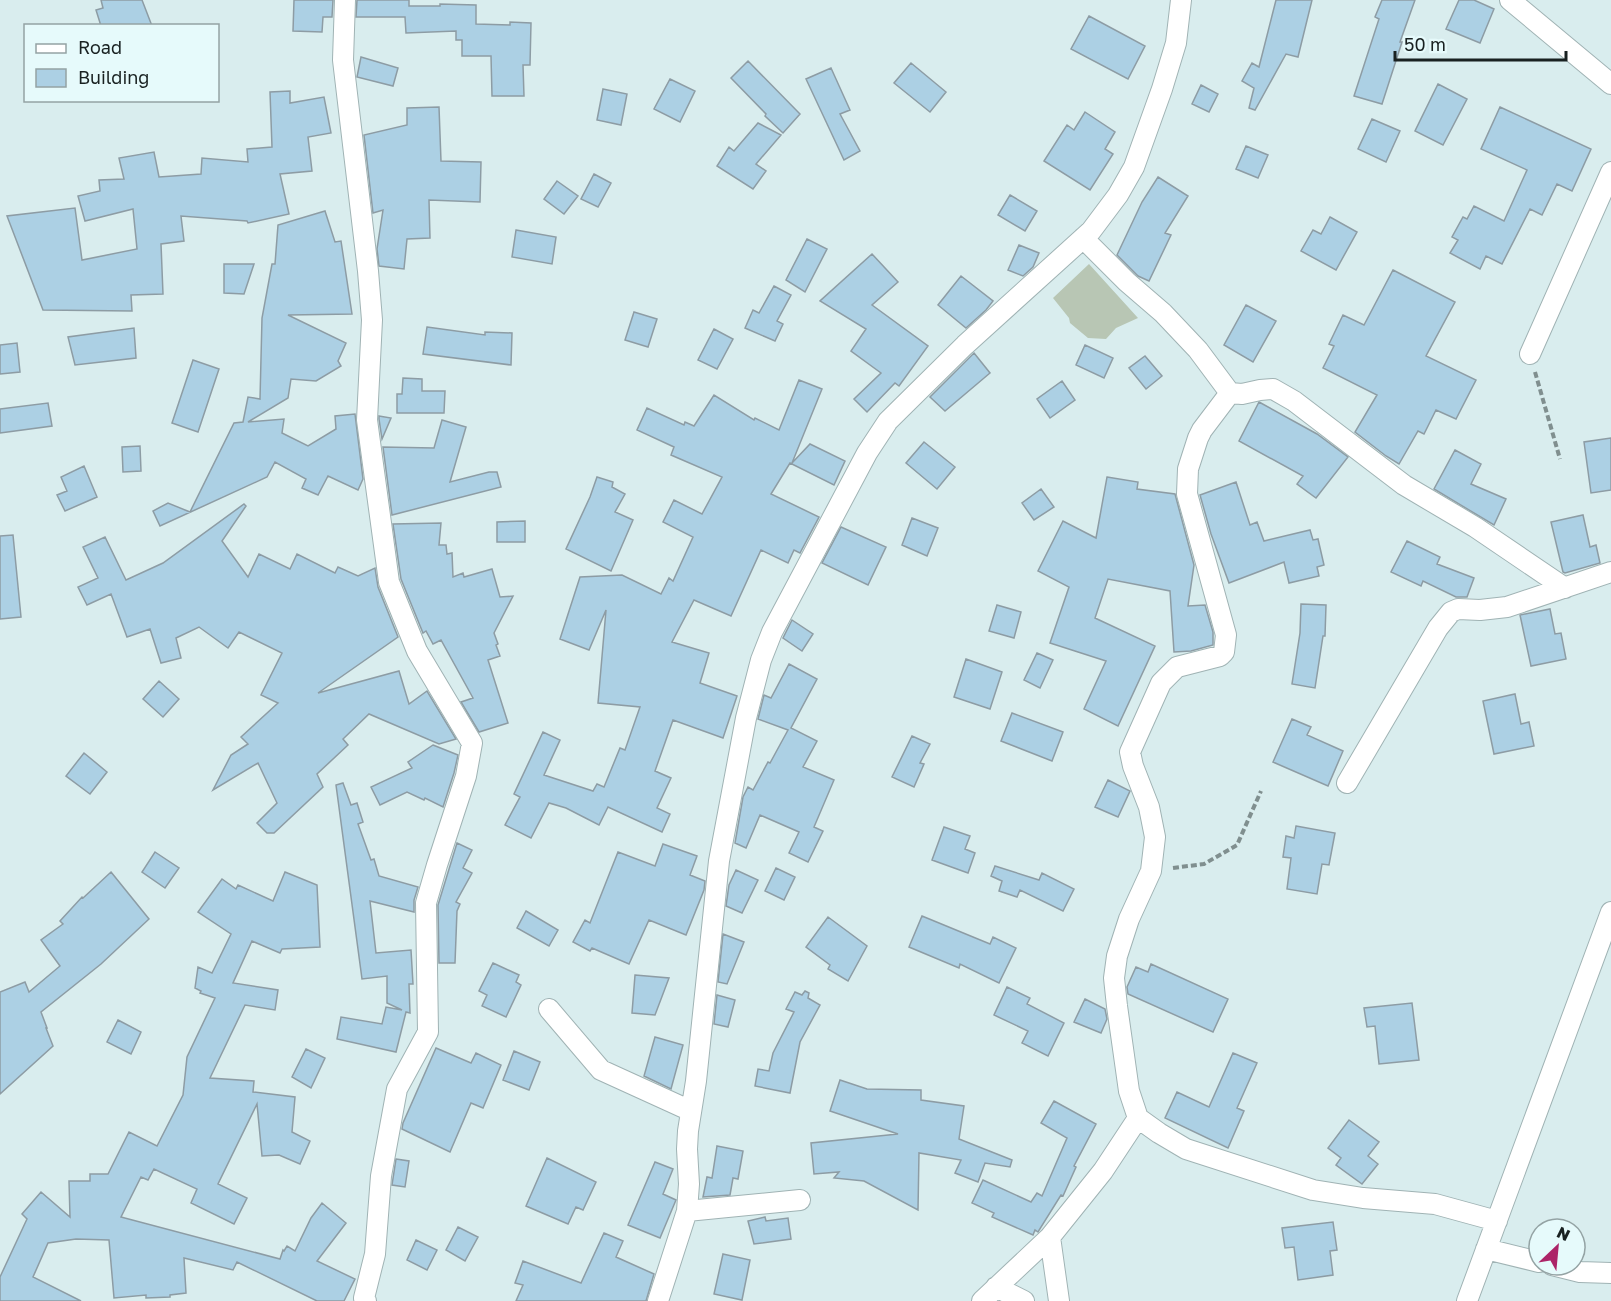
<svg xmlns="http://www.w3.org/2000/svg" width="1611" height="1301" font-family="'Golos Text',sans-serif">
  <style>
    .green { fill: #b8c6b4 }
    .building { fill: #acd0e4; stroke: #8d9ca4; stroke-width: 1.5 }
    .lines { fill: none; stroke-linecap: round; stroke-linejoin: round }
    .street-casing { stroke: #a0b3b4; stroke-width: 22 }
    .path { stroke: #808f8f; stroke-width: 4; stroke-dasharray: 6 3; stroke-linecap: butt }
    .street { stroke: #fff; stroke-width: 20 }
  </style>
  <rect width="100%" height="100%" fill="#d9edee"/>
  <path class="green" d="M1089 264 1138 318 1116 328 1106 339 1088 338 1070 323 1069 318 1053 298Z"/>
  <path class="building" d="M101 0H142L152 26H101L96 10 103 8Z
    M294 0H333L332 17H323L322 32 293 31Z
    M357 0H409V6H440V4L476 5V24L510 25V22L531 23 530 65H523L524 96H492L491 56H462V40H456V31L406 33 405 17H356Z
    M1276 0H1312L1298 57 1286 54 1255 110 1249 108 1254 88 1242 81 1252 63 1259 67Z
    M1382 0H1415L1400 42H1402L1382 104 1354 96 1379 19 1375 17Z
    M1459 0H1474L1494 9 1480 43 1446 29Z
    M1089 16 1145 46 1128 79 1071 49Z
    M361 57 398 68 393 86 357 77Z
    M748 61 800 114 783 133 765 116 766 114 731 78Z
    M911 63 946 92 930 112 894 83Z
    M831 68 850 110 840 114 860 151 844 160 806 79Z
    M670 79 695 91 680 122 654 109Z
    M1438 84 1467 99 1443 145 1415 131Z
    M1201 85 1218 94 1209 112 1192 104Z
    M603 89 627 94 621 125 597 120Z
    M290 91V103L324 97 331 133 308 137 312 171 280 174 289 214 248 223 247 221 181 216 184 241 161 244 163 294 131 295 132 311 43 310 7 216 75 208 82 260 137 249 133 209 85 221 78 196 100 191 99 180 124 179 119 158 154 152 159 177 201 174 202 158 248 162 247 149 272 147 270 92Z
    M439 107 441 161 481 162 480 202 429 200 430 238 407 239 404 269 379 266 377 249 383 210 373 213 364 135 407 125V108Z
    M1500 107 1591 149 1572 191 1557 184 1542 215 1530 209 1502 264 1486 256 1480 269 1450 253 1458 240 1452 237 1463 217 1467 219 1474 206 1504 221 1527 170 1481 149Z
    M1085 112 1115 132 1105 149 1113 154 1090 190 1044 161 1067 125 1074 130Z
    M1372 119 1400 131 1386 162 1358 149Z
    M758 123 781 135 756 164 766 171 753 189 717 166 729 147 734 151Z
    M1246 146 1268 155 1258 178 1236 169Z
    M594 174 611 183 598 207 581 199Z
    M1158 177 1188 196 1165 233 1171 235 1149 281 1138 276 1117 255 1142 202Z
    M557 181 578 196 564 214 544 199Z
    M1010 195 1037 211 1025 231 998 215Z
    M325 211 335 242 341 241 352 314 288 315 346 343 338 361 341 366 316 381 291 379 288 398 248 422 284 419 282 433 308 446 336 429 335 416 355 414 363 479 358 490 328 476 318 495 302 488 306 479 275 462 267 477 160 526 153 511 168 503 190 512 234 423 243 422 248 397 260 399 262 318 272 264H275L278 225Z
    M1330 217 1357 232 1336 270 1301 251 1313 230 1321 234Z
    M516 230 556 237 552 264 512 257Z
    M807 239 827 249 805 292 786 280Z
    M1019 245 1039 253 1033 267 1023 276 1008 270Z
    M872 254 898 282 872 305 928 346 899 386 895 383 867 412 854 399 881 373 851 351 866 329 820 301Z
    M224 264H254L244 294 224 293Z
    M1393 270 1455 302 1426 356 1476 380 1456 419 1436 410 1424 434 1418 431 1399 464 1386 456 1355 432 1377 395 1323 368 1334 346 1329 344 1343 315 1364 325Z
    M961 276 993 301 986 310 966 328 938 305Z
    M774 286 791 295 777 321 783 324 775 341 745 328 753 310 759 313Z
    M1246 305 1276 321 1253 362 1224 345Z
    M634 312 657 319 648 347 625 340Z
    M427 327 485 335V332L512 333 511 365 423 354Z
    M134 328 136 358 75 365 68 337Z
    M714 329 733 339 717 369 698 360Z
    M17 343 20 372 0 374V345Z
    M1085 345 1113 358 1104 378 1076 365Z
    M974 353 990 373 945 411 930 397Z
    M1145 356 1162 376 1146 389 1129 368Z
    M193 360 219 369 198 432 172 423Z
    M403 378 422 379V391H445L444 413H397V394H402Z
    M799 380 822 389 792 463 810 444 845 461 834 485 790 463 771 494 819 517 800 553 794 550 788 563 761 550 731 616 694 600 672 642 709 653 700 683 737 696 723 738 673 720 655 771 671 778 657 808 670 814 662 832 608 807 599 825 566 808 549 803 531 838 505 825 520 797 514 794 543 732 560 740 544 775 593 791 597 784 604 787 620 748 625 750 640 707 598 703 606 610 589 650 560 639 580 577 622 575 661 594 669 578 673 581 693 537 663 522 674 500 702 514 722 477 671 455 674 447 637 430 647 408 684 425 685 422 694 426 714 395 754 420 755 418 779 430Z
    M1062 381 1075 400 1050 418 1037 399Z
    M1259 402 1317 434 1348 457 1316 498 1297 484 1303 476 1239 441Z
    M48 403 52 426 0 433V409Z
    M379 416 391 418 382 439 379 419Z
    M442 420 466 427 450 482 489 472H497L501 487 392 515 383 447 434 448Z
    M1611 438V490L1591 493 1584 442Z
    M924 442 955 467 937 489 906 463Z
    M140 446 141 471 123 472 122 447Z
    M1455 450 1481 464 1471 484 1506 499 1494 525 1434 489Z
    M84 466 97 497 65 511 57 495 67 491 61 477Z
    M597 477 613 482 612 487 625 494 615 512 633 520 611 571 566 549 590 497Z
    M1107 477 1138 482 1137 489 1175 494 1194 565 1188 606 1205 605 1213 632V645L1191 651 1174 652 1170 591 1108 579 1095 618 1155 646 1118 726 1084 709 1106 661 1050 643 1069 587 1038 571 1063 521 1096 538Z
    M1236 482 1250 525 1257 522 1264 541 1310 530 1313 540 1318 539 1324 565 1317 567 1319 576 1289 583 1284 562 1229 583 1211 534 1200 495Z
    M1041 489 1054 507 1034 520 1022 503Z
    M244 504 246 506 222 541 248 577 259 554 290 569 297 554 335 573 338 567 358 576 375 568 378 587 398 637 318 693 399 671 409 704 427 691 456 739 439 744 369 714 343 739 348 745 317 774 323 787 274 833H267L257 823 277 803 258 763 213 790 231 755 248 744 241 737 278 703 261 695 282 653 239 632 228 648 199 627 176 638 181 658 161 663 150 629 127 637 111 594 87 605 78 587 98 578 83 547 105 537 126 580 163 563Z
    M1583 515 1590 547 1596 545 1600 563 1565 573 1563 572 1551 522Z
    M912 518 938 528 927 556 902 545Z
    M525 521V542H497V522Z
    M441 523 439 545H446L447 554 452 553 453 577 463 573 464 577 492 569 500 597 513 596 494 633 498 644 496 645 500 656 488 660 508 723 479 732 461 702 473 698 441 640 433 644 426 631 423 633 401 579 393 524Z
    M841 527 886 547 868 585 822 563Z
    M13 535 21 617 0 619V536Z
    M1407 541 1440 557 1437 564 1474 578 1467 597H1456L1423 581 1421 586 1391 572Z
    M1301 604 1326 605 1325 636H1323L1315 688 1292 684 1300 633Z
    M997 605 1021 612 1014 638 989 631Z
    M1550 609 1555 634 1561 633 1566 659 1531 666 1520 615Z
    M792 620 813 634 802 651 783 638Z
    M1037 653 1053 660 1040 688 1024 680Z
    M966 659 1002 672 990 709 954 697Z
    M789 664 817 679 791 728 817 741 803 767 834 780 814 827 823 831 808 862 789 853 799 832 760 815 746 848 735 843 743 797 748 787 753 790 768 762 770 763 788 730 758 719 764 695 771 698Z
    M159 681 179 699 163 717 143 699Z
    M1515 694 1521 724 1529 722 1534 746 1494 754 1483 701Z
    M1012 713 1063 732 1052 761 1001 741Z
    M1292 719 1311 727 1307 735 1343 751 1328 786 1273 762Z
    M912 736 930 744 920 763 924 764 914 787 892 777Z
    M433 745 458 755 454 773 443 807 425 798 424 800 407 792 380 805 371 787 412 768 408 762Z
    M84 753 107 772 90 794 66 776Z
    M1108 780 1130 791 1118 817 1095 807Z
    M343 783 351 805 357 803 363 822 358 824 371 860 374 859 379 876 418 887 414 900V912L370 901 376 953 411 950 413 984H409L410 1013 406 1012 396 1052 337 1039 341 1017 382 1024 386 1007 402 1010 387 1003V976L362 979 336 785Z
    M1296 826 1335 833 1329 865 1322 864 1317 894 1287 889 1291 858 1283 857 1286 836 1294 838Z
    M944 827 970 836 965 849 975 853 968 873 932 860Z
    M457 843 472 850 463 868 472 873 456 902 460 904 457 911 455 963H439L438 905Z
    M663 844 697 856 690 875 705 881 704 890 686 935 649 920 629 964 592 948 590 951 573 942 585 920 590 923 618 852 655 866Z
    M155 852 179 868 165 888 142 872Z
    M995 866 1039 880 1042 873 1074 889 1063 911 1020 890 1017 897 999 891 1002 881 991 876Z
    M776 868 795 877 784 900 765 891Z
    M736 870 758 880 742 913 726 906 729 885Z
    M111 872 149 919 101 964 41 1012 47 1028H46L53 1046 0 1094V992L25 982 29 992 60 966 41 940 63 924 60 921 82 897 83 898Z
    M285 872 317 885 320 947 282 949 280 953 252 941 233 983 278 990 275 1010 245 1005 210 1078 254 1081 253 1092 295 1097 292 1132 310 1141 300 1164 279 1155 262 1156 257 1104 218 1184 247 1198 234 1224 191 1203 197 1189 154 1169 148 1180 141 1177 121 1217 280 1259 283 1250 284 1251 287 1246 295 1251 311 1218 322 1203 346 1223 317 1261 355 1279 344 1301H317L237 1262 233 1270 184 1258 186 1293 170 1295V1297L146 1298V1295L114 1298 109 1240 76 1239 48 1243 33 1277 81 1301H0V1277L27 1219 22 1214 41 1192 70 1217 69 1181H90V1174H108L129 1132 157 1146 183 1095 187 1057 215 998 200 993 201 991 195 988 198 967 212 973 231 934 198 912 222 879 236 889 238 885 273 901Z
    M526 911 558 930 549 946 517 928Z
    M922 916 990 944 993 937 1016 948 999 983 960 964 959 968 909 947Z
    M828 917 867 946 848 981 828 969 830 965 806 947Z
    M723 934 744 942 727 984 718 982Z
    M493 963 519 975 516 982 521 985 506 1017 482 1006 487 995 479 991Z
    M1151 964 1228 999 1213 1032 1128 994 1127 987 1136 967 1148 972Z
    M635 975 669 978 655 1015 632 1013Z
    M1007 987 1030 998 1027 1004 1064 1023 1048 1056 1022 1043 1028 1031 994 1015Z
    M805 991 809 993 808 998 820 1005 800 1042 790 1093 755 1086 758 1069 769 1071 773 1053 794 1012 786 1009 795 992 802 995Z
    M717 995 735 1000 728 1027 714 1024Z
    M1085 999 1105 1009 1107 1019 1101 1033 1074 1022Z
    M1412 1003 1419 1060 1379 1064 1375 1026 1367 1027 1364 1008Z
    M118 1020 141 1032 131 1054 107 1042Z
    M655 1037 683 1045 671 1089 644 1076Z
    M436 1048 471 1063 476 1053 501 1065 483 1108 471 1103 450 1152 402 1129 403 1123Z
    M306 1049 325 1058 311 1088 292 1077Z
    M514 1051 540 1062 529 1090 503 1080Z
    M1233 1053 1257 1063 1237 1108 1244 1111 1228 1148 1165 1118 1177 1092 1209 1107Z
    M840 1080 867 1089 921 1090V1100L964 1106 959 1139 1012 1160 1010 1167 985 1163 978 1182 955 1173 961 1160 919 1153 918 1210 864 1181 834 1178 839 1172 814 1174 811 1143 898 1134 830 1111Z
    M1054 1101 1096 1124 1074 1166 1076 1167 1063 1196 1061 1195 1038 1232 1035 1230 1033 1235 992 1217 994 1213 972 1203 983 1180 1031 1202 1037 1193 1042 1196 1067 1138 1041 1123Z
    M1349 1120 1379 1142 1368 1156 1378 1164 1362 1184 1336 1165 1341 1158 1328 1148Z
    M717 1146 743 1151 738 1179 733 1178 730 1195 703 1197 707 1177 712 1178Z
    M547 1158 596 1182 583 1210 576 1207 568 1224 526 1206Z
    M396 1159 409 1161 405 1187 392 1185Z
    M655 1162 673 1169 663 1194 676 1200 660 1238 628 1225Z
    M765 1217 766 1221 788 1218 791 1239 754 1244 748 1221Z
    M1333 1222 1337 1250 1330 1251 1333 1275 1298 1280 1294 1247 1285 1248 1282 1228Z
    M458 1227 478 1237 465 1261 446 1250Z
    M604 1233 623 1241 616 1257 654 1274 646 1301H516L523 1285 515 1283 523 1261 581 1283Z
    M416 1240 437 1250 427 1270 407 1260Z
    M723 1254 750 1260 742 1300 714 1294Z"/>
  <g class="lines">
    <defs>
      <path id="street" d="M345 0 343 60 368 271 372 320 367 420 389 582 417 651 472 743 466 776 437 865 426 903 428 1032 397 1089 381 1176 375 1254 364 1298 366 1301
        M1510 0 1611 84
        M1083 238 1127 282 1163 313 1198 350 1230 393 1242 394 1260 390 1273 389 1294 401 1404 485 1475 527 1565 588
        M1530 354 1611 172
        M1230 393 1202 430 1198 438 1188 469 1187 494 1226 635 1224 652 1220 656 1177 667 1161 683 1130 752 1133 766 1149 807 1155 837 1151 871 1129 919 1117 956 1114 978 1117 1006 1129 1091 1138 1118 1159 1133 1186 1149 1313 1190 1363 1198 1435 1204 1497 1221
        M1347 783 1438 628 1451 612 1458 609 1480 610 1507 607 1611 572
        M549 1009 601 1070 691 1111
        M687 1211 800 1200
        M1050 1237 1059 1301
        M1486 1249 1539 1262
        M1552 1265 1580 1272 1611 1273
        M996 1287 1024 1301
        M658 1301 687 1211 689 1184 687 1149 688 1131 696 1081 719 861 746 718 761 660 772 632 867 453 888 421 965 345 1091 231 1118 195 1134 167 1162 89 1176 43 1181 0
        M982 1301 1050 1237 1103 1171 1138 1118
        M1467 1301 1611 912"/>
    </defs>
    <use href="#street" class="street-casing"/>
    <path class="path" d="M1535 372 1560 459
      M1173 868 1204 864 1237 845 1261 791"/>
    <use href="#street" class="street"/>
  </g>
  <rect x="24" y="24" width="195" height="78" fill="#e6fafb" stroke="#94a3a4" stroke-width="1.5"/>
  <rect x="36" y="44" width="30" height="9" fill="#ffffff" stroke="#94a3a4" stroke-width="1.5"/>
  <text x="78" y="54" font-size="18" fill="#192121">Road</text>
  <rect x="36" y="69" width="30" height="18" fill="#acd0e4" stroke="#94a3a4" stroke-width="1.5"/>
  <text x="78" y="84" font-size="18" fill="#192121">Building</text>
  <g transform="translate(1557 1247) rotate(26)"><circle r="28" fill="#e6fafb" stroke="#94a3a4" stroke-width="1.5"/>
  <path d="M0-4.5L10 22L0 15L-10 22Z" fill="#ac2468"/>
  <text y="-9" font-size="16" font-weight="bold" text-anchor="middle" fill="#192121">N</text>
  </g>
  <path d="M1395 51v9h171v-9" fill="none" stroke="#192121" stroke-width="3"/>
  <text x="1404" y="51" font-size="18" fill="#192121" stroke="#e6fafb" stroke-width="4.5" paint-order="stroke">50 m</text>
</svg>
